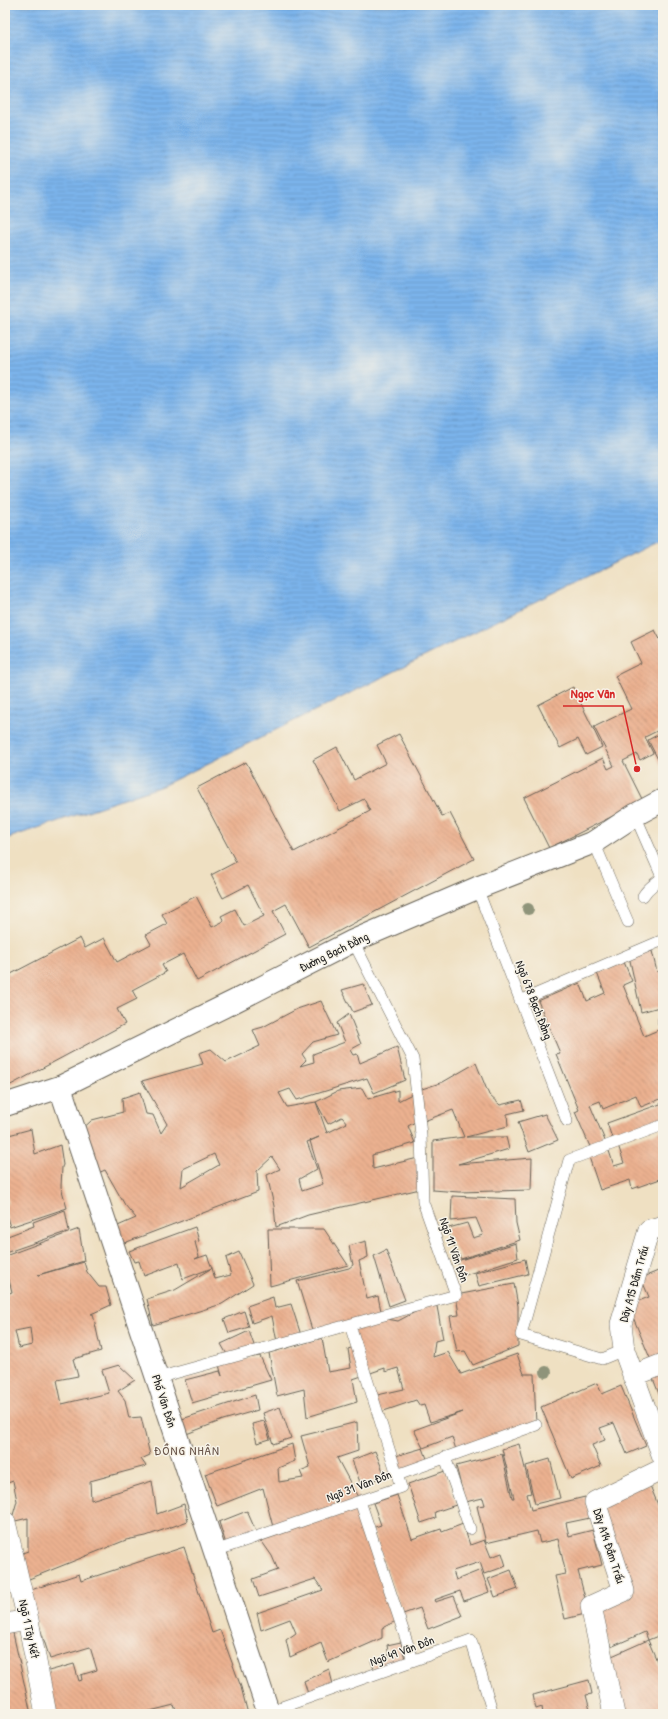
<svg xmlns="http://www.w3.org/2000/svg" width="668" height="1719" font-family="'Patrick Hand',sans-serif">
  <style>
    .water { fill: url(#water-rules); stroke: #4c6884 }
    .building { fill: url(#building-back-hatch); fill-rule: evenodd }
    .lines { fill: none; stroke-linecap: round; stroke-linejoin: round }
    .service-casing { stroke: #666156; stroke-width: 12 }
    .minor-casing { stroke: #666156; stroke-width: 22 }
    .tertiary-casing { stroke: #666156; stroke-width: 24 }
    .service { stroke: #fff; stroke-width: 11 }
    .minor { stroke: #fff; stroke-width: 21 }
    .tertiary { stroke: #fff; stroke-width: 22 }
    .tree { fill: #8f947a }
    .labels { text-anchor: middle; stroke-width: 3; stroke-linejoin: round; paint-order: stroke }
    .street-label { font-size: 12px; fill: #1c1c1c; stroke: #f7f3e8 }
    .neighbourhood-label { font-size: 13px; letter-spacing: 1px; fill: #645045; stroke: #f7f3e8 }
    .leader { fill: none; stroke: #d62828; stroke-width: 1.5 }
    .callout-dot { fill: #d62828; stroke: #f7f3e8; stroke-width: 1.5 }
    .callout-label { font-size: 13px; text-anchor: middle; font-weight: bold; fill: #d62828; stroke: #f7f3e8; stroke-width: 3; stroke-linejoin: round; paint-order: stroke }
  </style>
  <defs>
    <pattern id="water-rules" width="6" height="5" patternUnits="userSpaceOnUse"><rect width="6" height="5" fill="#7bb4eb"/><path d="M0 2.5h6" fill="none" stroke="#6a9ac9"/></pattern>
    <pattern id="building-back-hatch" width="6" height="6" patternUnits="userSpaceOnUse"><rect width="6" height="6" fill="#ebb190"/><path d="M-1 5l2 2M0 0l6 6M5-1l2 2" fill="none" stroke="#c9987c"/></pattern>
  </defs>
  <rect width="100%" height="100%" fill="#f7f3e8"/>
  <filter id="ink" filterUnits="userSpaceOnUse"><feTurbulence type="fractalNoise" baseFrequency=".025" numOctaves="2"/><feDisplacementMap in="SourceGraphic" scale="8" xChannelSelector="R" yChannelSelector="G"/><feConvolveMatrix kernelMatrix="1 2 1 2 8 2 1 2 1" color-interpolation-filters="sRGB"/></filter>
  <filter id="wash" filterUnits="userSpaceOnUse"><feTurbulence type="fractalNoise" baseFrequency=".012" numOctaves="4" result="noise"/><feDisplacementMap in="SourceGraphic" scale="16" xChannelSelector="R" yChannelSelector="G"/><feGaussianBlur stdDeviation="0.9" result="paint"/><feColorMatrix in="noise" values="0 0 0 0 0 0 0 0 0 0 0 0 0 0 0 0 0 1.4 0 .05"/><feComposite in="paint" operator="in"/></filter>
  <g filter="url(#wash)">
    <rect width="100%" height="100%" fill="#efe0c2"/>
    <path class="water" d="M5 5H663V539L162 786 5 839Z"/>
    <g id="blocks">
      <path class="building" d="M655 630 663 645V728L645 737 653 753 640 760 637 754 623 761 643 801 549 848 524 798 603 758 608 769 614 766 594 727 631 709 615 676 641 663 631 642Z
        M573 687 602 747 586 755 578 739 560 748 538 705Z
        M663 732V769L648 740Z
        M399 734 442 816 450 813 474 859 309 947 286 904 273 911 285 934 197 981 183 954 162 965 166 972 132 990 137 999 117 1009 125 1024 5 1088V969L9 975 80 938 85 948 104 938 117 962 151 944 146 935 167 924 162 914 196 896 212 927 224 921 221 916 235 909 244 926 264 916 248 885 223 898 211 875 236 862 197 788 246 762 294 852 370 811 364 799 340 811 313 760 337 747 354 780 386 763 377 745Z
        M652 951 657 972 663 971V1006L641 1012 629 956Z
        M624 962 632 981 623 985 644 1036 663 1028V1098L641 1107 636 1095 603 1109 600 1101 590 1105 606 1143 591 1149 575 1112 579 1110 556 1054 560 1053 538 1001 580 983 587 1001 605 993 597 973Z
        M363 984 372 1005 353 1012 342 990Z
        M321 1001 337 1035 313 1042 302 1054 306 1060 300 1066 314 1062 313 1054 345 1042 337 1023 349 1014 361 1044 350 1050 353 1055 357 1054 360 1063 397 1047 405 1080 374 1093 367 1078 297 1100 290 1089 279 1093 287 1107 316 1102 338 1091 362 1088 368 1099 398 1090V1101L414 1093 417 1121 408 1126 415 1143 372 1155 373 1169 418 1158 420 1189 308 1215 276 1227 274 1206 267 1175 280 1169 272 1157 257 1171 258 1192 119 1245 111 1229 136 1218 125 1205 105 1170 92 1176 76 1135 92 1120 123 1112 122 1098 140 1092 146 1114 153 1115 161 1133 167 1124 142 1081 203 1064 199 1053 211 1049 226 1062 260 1046 253 1030 263 1027 297 1009ZM316 1102 328 1124 342 1117 347 1123 327 1133ZM319 1137 310 1141 323 1184 302 1191 299 1179 317 1169 307 1142ZM214 1154 219 1165 181 1187 183 1169Z
        M476 1063 489 1095 500 1105 521 1100 524 1110 507 1114 508 1126 466 1137H506L509 1149 458 1164 532 1158 531 1190 459 1192 433 1190V1141L464 1137 453 1110 424 1121 416 1091 443 1082Z
        M663 1103V1123L613 1141 607 1123Z
        M545 1114 558 1140 529 1152 518 1122Z
        M31 1129 35 1154 60 1145 63 1165 62 1167 61 1187 67 1208 10 1227 5 1211V1205L9 1203 5 1191V1136Z
        M663 1130V1178L632 1189 630 1180 600 1190 588 1154 608 1148 614 1166 624 1163 618 1145Z
        M452 1196 515 1199 516 1223 520 1240 461 1259 445 1229 467 1223 473 1238 483 1235 476 1218 451 1221Z
        M65 1210 69 1231 5 1253V1237L34 1226 33 1222Z
        M195 1227 199 1241 195 1242 199 1257 195 1259 207 1255 212 1268 215 1279 231 1275 226 1258 239 1252 253 1284 222 1304 153 1325 147 1299 175 1290 212 1268 183 1279 179 1263 144 1276 139 1261 134 1262 129 1251Z
        M79 1229 84 1261 38 1275 84 1262 87 1272 99 1287H106L111 1305 91 1314H93L101 1351 73 1359 78 1376 57 1380 62 1404 109 1393 102 1370 119 1365 135 1380 118 1391 125 1400 129 1418 141 1417 150 1455 141 1459 146 1466 90 1481 91 1500 152 1481 157 1514 184 1504 188 1521 146 1536 126 1540 24 1581 17 1555 28 1551V1518L11 1522 17 1501 13 1481 5 1484V1313H6L5 1295 12 1292 9 1280 5 1281V1256ZM30 1328 32 1345 19 1348 15 1331Z
        M268 1229H324L348 1265 270 1286Z
        M366 1241 368 1257 359 1261 367 1299 378 1296 382 1316 376 1317 398 1321 436 1301 443 1339 435 1341 433 1357 448 1352 461 1374 517 1354 524 1374H534L536 1425 457 1453 452 1437 423 1448 414 1430 463 1412 430 1422 424 1405 420 1406 416 1400 378 1413 373 1396 404 1389 398 1368 385 1372V1368L353 1379 357 1402 307 1417 304 1389 277 1396 269 1353 322 1338 328 1372 351 1368 348 1349 357 1346 350 1324 313 1333 297 1281 349 1268 353 1265 349 1246Z
        M516 1243 518 1258 462 1276 457 1261Z
        M663 1249V1264L658 1251Z
        M386 1250 405 1300 389 1306 374 1256Z
        M525 1259 528 1274 479 1286 475 1273Z
        M663 1269V1358L652 1363 628 1305 649 1297 641 1278Z
        M514 1284 518 1306V1346L473 1365 465 1351 457 1352 450 1316 459 1315 456 1295Z
        M273 1297 275 1308 291 1304 301 1335 277 1342 272 1316 252 1323 247 1306Z
        M244 1311 249 1327 229 1333 224 1319Z
        M249 1331 255 1348 229 1358 221 1344Z
        M260 1356 271 1380 192 1403 185 1380 220 1371 222 1376 219 1365 241 1359Z
        M663 1366V1404L650 1371Z
        M597 1383 602 1394 621 1386 646 1446 627 1454 614 1423 600 1428 605 1440 592 1445 601 1466 571 1479 541 1407Z
        M255 1395 258 1410 223 1420 181 1436 176 1421Z
        M280 1407 291 1438 273 1444 263 1413Z
        M264 1421 270 1439 257 1443 252 1424Z
        M357 1422 358 1451 337 1458 360 1501 396 1621 382 1628V1638L328 1662 321 1643 290 1657 286 1640 296 1633 290 1619 261 1630 257 1613 323 1590 315 1579 259 1597 253 1579 278 1570 272 1556 258 1536 227 1547 219 1522 247 1511 258 1536 274 1531 263 1488 217 1506 205 1474 292 1444 295 1461 278 1468 279 1482 303 1478 300 1471 310 1467 301 1436Z
        M519 1444 531 1493 527 1494 531 1510 585 1497 590 1518 566 1523 569 1536 593 1530 602 1565 578 1571 589 1613 565 1619 555 1576 566 1574 558 1539 540 1543 537 1531 486 1543 477 1506 485 1505 483 1498 465 1502 456 1466 502 1454 512 1498H514L502 1449Z
        M423 1448 429 1464 397 1475 392 1457Z
        M375 1451 385 1476 361 1485 352 1460Z
        M550 1459 560 1498 535 1504 526 1466Z
        M445 1471 456 1505 435 1512 436 1518 421 1523 408 1484Z
        M649 1483 663 1517V1634L648 1640 663 1675V1710L653 1714H625L603 1660 648 1640 645 1632 611 1647 594 1605 628 1591 597 1505Z
        M397 1495 412 1539 441 1529 442 1532 463 1524 470 1545 484 1540 491 1557 502 1553 506 1566 484 1574 480 1562 453 1571 456 1580 481 1570 489 1592 464 1601 460 1591 434 1600 435 1602 454 1596 462 1616 428 1629 420 1608 403 1614 372 1528 381 1525 373 1503Z
        M184 1547 212 1633 220 1630 241 1687 248 1714H177L174 1705 138 1714H53L45 1672 74 1664 79 1681 82 1680 81 1675 97 1670 90 1647 50 1659 28 1591 79 1574 81 1581Z
        M511 1570 518 1589 495 1597 488 1579Z
        M11 1624 31 1714H5V1626Z
        M401 1642 406 1663 376 1674 371 1661 389 1657 387 1645Z
        M329 1669 334 1688 309 1697 304 1681Z
        M589 1680 592 1694 586 1695 591 1714H543L542 1707 536 1709 533 1695Z"/>
    </g>
  </g>
  <g filter="url(#ink)">
    <use href="#blocks" fill-opacity="0" stroke="#666156" stroke-width="1"/>
    <g class="lines">
      <defs>
        <path id="service" d="M635 815 662 877C655 885 650 885 643 896
          M594 842 628 922
          M477 888 567 1121
          M520 1001 663 940
          M663 1021V1022
          M624 1350 602 1359 521 1335 569 1160 663 1125
          M157 1378 456 1295 423 1202 421 1135 413 1059 353 941
          M445 1457 470 1529
          M397 1475 536 1425
          M360 1501 413 1660
          M215 1551 401 1487 350 1325
          M268 1712 471 1640 493 1714"/>
        <path id="minor" d="M663 1226 649 1230 621 1324 624 1350 663 1457
          M633 1376 663 1364
          M5 1522 28 1620 46 1714
          M5 1624 28 1620
          M614 1714 591 1606 624 1591 595 1502 663 1469"/>
        <path id="tertiary" d="M60 1087 269 1714
          M5 1105 60 1087 235 1001 353 941 477 888 594 842 635 815 663 800"/>
      </defs>
      <use href="#service" class="service-casing"/>
      <use href="#minor" class="minor-casing"/>
      <use href="#tertiary" class="tertiary-casing"/>
      <use href="#service" class="service"/>
      <use href="#minor" class="minor"/>
      <use href="#tertiary" class="tertiary"/>
    </g>
    <g class="tree">
      <circle cx="528" cy="909" r="6"/>
      <circle cx="546" cy="1372" r="6"/>
    </g>
  </g>
  <g class="labels">
    <g class="street-label">
      <text transform="translate(334 952) rotate(-26)" y="4">Đường Bạch Đằng</text>
      <text transform="translate(534 1000) rotate(69)" y="4">Ngõ 678 Bạch Đằng</text>
      <text transform="translate(454 1250) rotate(71)" y="4">Ngõ 11 Vân Đồn</text>
      <text transform="translate(634 1284) rotate(-74)" y="4">Dãy A15 Đầm Trấu</text>
      <text transform="translate(164 1401) rotate(72)" y="4">Phố Vân Đồn</text>
      <text transform="translate(359 1486) rotate(-21)" y="4">Ngõ 31 Vân Đồn</text>
      <text transform="translate(609 1546) rotate(72)" y="4">Dãy A14 Đầm Trấu</text>
      <text transform="translate(29 1629) rotate(78)" y="4">Ngõ 1 Tây Kết</text>
      <text transform="translate(402 1651) rotate(-20)" y="4">Ngõ 49 Vân Đồn</text>
    </g>
    <g class="neighbourhood-label">
      <text x="187" y="1455">ĐỒNG NHÂN</text>
    </g>
  </g>
  <path class="leader" d="M637 769L623 706H563"/>
  <circle class="callout-dot" cx="637" cy="769" r="4"/>
  <g class="callout-label">
    <text x="593" y="698">Ngọc Vân</text>
  </g>
  <rect width="668" height="1719" fill="none" stroke="#f7f3e8" stroke-width="20"/>
</svg>
